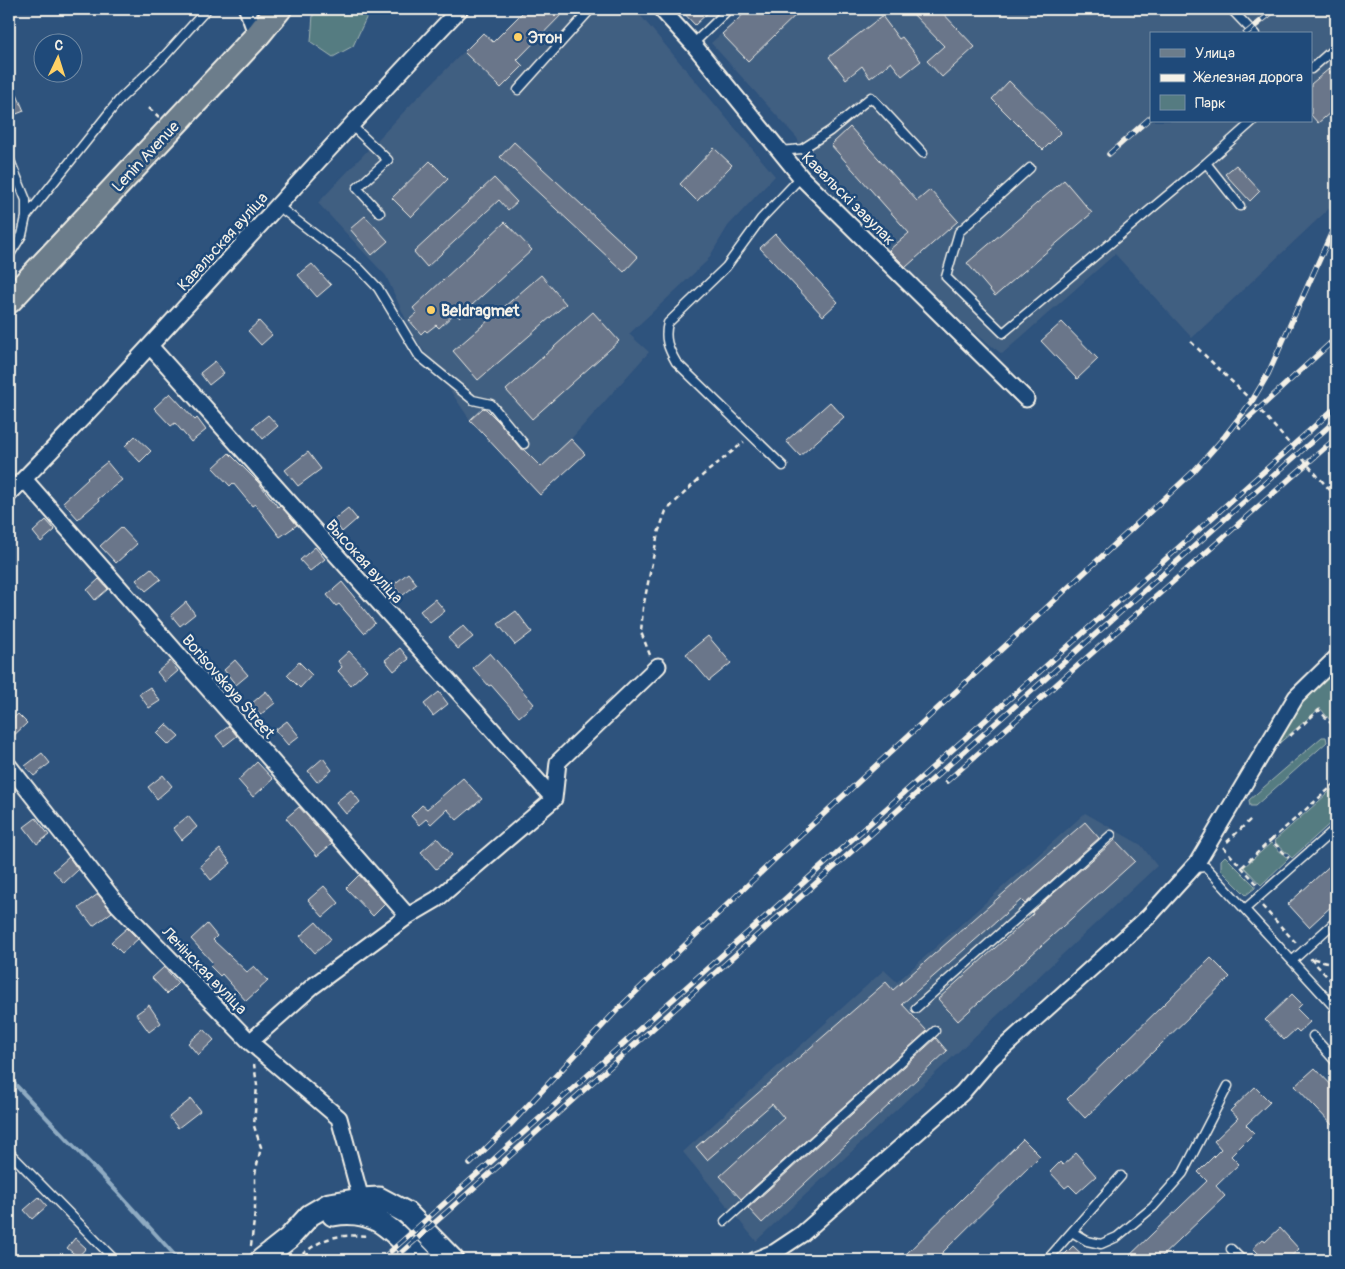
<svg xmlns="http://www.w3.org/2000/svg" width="1345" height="1269" font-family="Pangolin,sans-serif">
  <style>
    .built { fill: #405e81; fill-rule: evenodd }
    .green { fill: #557b81; stroke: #a4b6b4 }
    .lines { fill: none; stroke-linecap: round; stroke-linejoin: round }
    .stream { stroke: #8fabc2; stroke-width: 4 }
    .building { fill: #6b768a; stroke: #f4f1e8 }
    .lane-casing { stroke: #f4f1e8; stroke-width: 11 }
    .street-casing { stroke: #f4f1e8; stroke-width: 19 }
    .secondary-casing { stroke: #f4f1e8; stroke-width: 25 }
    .primary-casing { stroke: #f4f1e8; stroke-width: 28 }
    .path { stroke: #f4f1e8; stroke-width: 2.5; stroke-dasharray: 5 4; stroke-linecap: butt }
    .lane { stroke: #1f4a7a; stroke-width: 8 }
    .street { stroke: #1f4a7a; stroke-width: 15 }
    .secondary { stroke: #1f4a7a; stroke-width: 21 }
    .primary { stroke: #6c7d8b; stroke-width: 24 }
    .rail-casing { stroke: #f4f1e8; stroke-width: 5.5 }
    .rail { stroke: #1f4a7a; stroke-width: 4; stroke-dasharray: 11; stroke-linecap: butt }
    .poi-dot { fill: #ffd166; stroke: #1f4a7a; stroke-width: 2 }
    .labels { text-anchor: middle; stroke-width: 5; stroke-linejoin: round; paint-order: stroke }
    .poi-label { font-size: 16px; font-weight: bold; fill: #f4f1e8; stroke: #1f4a7a; text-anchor: start }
    .street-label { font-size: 16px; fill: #f4f1e8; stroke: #1f4a7a }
  </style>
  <rect width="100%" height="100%" fill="#2e537d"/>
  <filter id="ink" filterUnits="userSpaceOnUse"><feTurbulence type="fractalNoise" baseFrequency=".02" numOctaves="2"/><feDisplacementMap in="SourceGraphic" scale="10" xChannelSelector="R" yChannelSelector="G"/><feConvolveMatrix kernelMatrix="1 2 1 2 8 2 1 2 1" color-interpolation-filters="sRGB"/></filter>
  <g filter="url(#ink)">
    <path class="built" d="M526 9H635L775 176 728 226 707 261 629 334 649 352 571 439 585 454 540 495 470 420 413 335 386 276 318 203 415 100 483 33 493 42Z
      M749 9H1336V202L1192 338 1115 254 1002 354 950 314 904 269 808 164 797 138 711 43ZM1151 34H1311V121H1151Z
      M1085 813 1141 845 1157 866 756 1241 683 1152 884 970 897 982Z"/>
    <path class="green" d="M318 9H374L367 16 353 46 333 57 311 42 313 14Z
      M1333 669 1336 672V727L1320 708 1276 746 1273 743 1291 712Z
      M1322 737H1326L1327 742 1255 806H1250L1249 800Z
      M1336 786V818L1292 858 1274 841Z
      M1271 843 1288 859 1261 885 1244 867Z
      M1225 856 1255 886V888L1246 895 1221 870V860Z"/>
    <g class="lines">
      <path class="stream" d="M9 1078 122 1197 179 1260"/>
    </g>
    <path class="building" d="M526 9H567L517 60 523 66 501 88 464 52 483 33 493 42Z
      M680 9H712L695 25Z
      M749 9H802L748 61 722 34Z
      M908 9H939L975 47 942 77 927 61 944 46Z
      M882 16 899 39 902 37 921 61 902 76 891 62 870 78 862 66 846 79 829 57Z
      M1336 63V108L1318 123 1311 115V84Z
      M9 76 24 111 9 117Z
      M1009 81 1061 132 1043 150 992 99Z
      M850 127 917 201 930 190 958 221 906 267 889 250 909 233 831 145Z
      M514 142 638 257 624 272 500 157Z
      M714 148 732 165 697 201 680 184Z
      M430 161 448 179 411 217 392 198Z
      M1236 165 1260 191 1250 201 1225 174Z
      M494 178 517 202 508 210 499 200 427 267 414 252Z
      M1064 180 1092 213 995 296 967 263Z
      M365 216 388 241 372 255 350 229Z
      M505 222 532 250 459 317 455 313 439 328 436 325 427 332 425 330 421 334 409 320 417 313 413 308Z
      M775 234 838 302 823 316 760 248Z
      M312 264 331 285 317 297 298 275Z
      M541 275 566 304 478 380 453 351Z
      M593 312 619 341 532 419 506 390Z
      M259 321 272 335 261 345 248 331Z
      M1062 322 1098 359 1077 379 1041 341Z
      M215 361 224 373 209 385 200 373Z
      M170 393 195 420 197 418 206 430 191 442 175 423 171 426 154 408Z
      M830 402 844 417 800 456 786 441Z
      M483 408 486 409 500 423 520 448 524 450 541 467 571 439 585 454 540 495 470 420Z
      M268 415 278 426 263 439 253 427Z
      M135 436 151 451 140 462 125 446Z
      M308 452 321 469 298 486 285 470Z
      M229 453 258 482 278 507 280 505 297 525 280 537 255 504 252 506 233 483 230 486 213 468Z
      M107 462 122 480 98 499 99 501 78 519 63 502 88 479 87 478Z
      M348 508 357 519 342 532 333 520Z
      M46 520 55 530 41 542 33 532Z
      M121 527 137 544 116 563 100 546Z
      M315 547 325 559 310 571 300 560Z
      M151 568 161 579 146 591 136 580Z
      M408 573 417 584 402 596 393 585Z
      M99 579 108 589 95 600 87 590Z
      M342 582 375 623 364 633 339 604 336 606 327 595Z
      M435 599 445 611 430 623 420 611Z
      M186 602 195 614 180 626 171 615Z
      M516 611 532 632 515 645 498 624Z
      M463 626 473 637 458 649 448 638Z
      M708 636 731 663 709 681 686 654Z
      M400 648 409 659 394 671 385 660Z
      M349 651 367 670 351 685 338 671 342 667 338 661Z
      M490 653 534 704 519 717 491 685 489 686 473 668Z
      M235 660 248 675 236 685 224 670Z
      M170 661 178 671 165 682 157 672Z
      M299 662 312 675 300 688 287 675Z
      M150 687 160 701 149 708 139 694Z
      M266 691 275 703 260 715 251 704Z
      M439 692 448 704 433 716 424 704Z
      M18 714 27 723 9 740V722Z
      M287 721 299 736 288 745 275 730Z
      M166 724 179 736 169 745 157 733Z
      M229 726 237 736 224 746 216 736Z
      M42 753 50 763 34 776 25 766Z
      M323 758 332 770 317 782 308 771Z
      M257 762 273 779 253 797 238 780Z
      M163 775 172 786 157 799 148 787Z
      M463 778 482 799 457 820 447 809 431 824 426 819 419 825 411 816 422 805 427 809Z
      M351 790 360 802 346 814 336 802Z
      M299 807 332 844 317 856 286 818Z
      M188 816 197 827 182 840 173 828Z
      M36 818 49 835 37 844 24 827Z
      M1085 822 1099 838 1025 904 1021 900 902 1004 927 1031 741 1199 720 1176 784 1118 772 1104 707 1160 696 1147 886 982 893 990Z
      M437 838 452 855 436 869 421 852Z
      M1115 840 1135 861 958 1021 938 999 1033 914 1032 912Z
      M220 849 231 863 211 880 200 866Z
      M69 857 78 870 64 883 53 871Z
      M1336 860V902L1309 927 1288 904Z
      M359 875 385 904 373 916 346 888Z
      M324 886 339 903 323 917 308 900Z
      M98 894 112 912 93 926 79 908Z
      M316 922 331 939 315 953 300 936Z
      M207 924 217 936 213 940 247 972 254 966 268 981 246 1001 222 974 220 976 210 966 213 963 191 939Z
      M127 928 138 939 122 953 111 942Z
      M1211 958 1230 977 1085 1118 1067 1099Z
      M164 967 178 983 167 994 152 978Z
      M1292 994 1302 1004 1297 1009 1310 1022 1299 1032 1296 1029 1284 1040 1265 1020Z
      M149 1005 161 1023 149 1032 136 1014Z
      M204 1029 214 1040 198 1055 188 1043Z
      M936 1038 947 1051 762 1223 748 1208Z
      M1315 1068 1336 1090V1129L1295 1086Z
      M1255 1087 1270 1102 1246 1125 1254 1133 1231 1156 1239 1164 1216 1186 1225 1196 1158 1260H1125L1207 1181 1198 1172 1221 1149 1214 1141 1238 1118 1230 1111Z
      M191 1099 200 1111 178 1128 169 1117Z
      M1023 1139 1040 1156 935 1260H900Z
      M1076 1153 1096 1176 1077 1193 1069 1185 1065 1188 1050 1172 1060 1162 1063 1165Z
      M39 1197 47 1206 32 1219 24 1210Z
      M1280 1228 1299 1249 1287 1260H1265L1253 1248 1263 1239 1265 1242Z
      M75 1238 86 1248 78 1257 67 1248Z
      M1073 1246 1088 1260H1059Z"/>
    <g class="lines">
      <defs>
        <path id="lane" d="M1231 9 1255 34
          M693 44 729 9
          M1311 69 1336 47
          M518 90 591 9
          M351 125 388 160 357 188 380 213
          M779 151 802 149 830 131 871 97 923 153
          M9 158 26 200V217
          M1030 168 959 232 946 277 1003 333 1206 163
          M278 206 360 269 378 288 419 356 473 400 491 404 524 444
          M1240 206 1206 163 1253 121
          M9 256 22 235 26 217 120 99 162 59 207 9
          M783 466 676 362C668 348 664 338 668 323L726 267 761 219 801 177
          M1195 868 1206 867 1336 1009
          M1245 909 1336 828
          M1292 961 1336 921
          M916 1008 1111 835
          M1313 1036 1336 1062
          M9 1152 115 1260
          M725 1221 935 1031
          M1072 1232 1087 1241 1101 1244 1117 1237 1153 1207 1183 1173 1228 1086
          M1231 1249 1242 1260
          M1047 1260 1121 1176"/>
        <path id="street" d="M247 9 257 36
          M661 9 693 44 801 177 1026 399
          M150 346 554 799
          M24 479 408 916
          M9 494C164 337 307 168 460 9
          M9 766 118 905 250 1042 339 1118 361 1199
          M250 1042 313 986 408 916 437 899 554 799 558 762 658 666
          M755 1260 775 1252 802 1234 962 1093 991 1059 1149 916 1197 863 1296 697 1336 658"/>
        <path id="secondary" d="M333 1215C377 1207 394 1233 422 1260
          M261 1260 289 1238 310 1215 329 1204 361 1199 379 1198 407 1213 453 1260"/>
        <path id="primary" d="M9 301 257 36 279 9"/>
      </defs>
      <use href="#lane" class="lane-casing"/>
      <use href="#street" class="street-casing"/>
      <use href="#secondary" class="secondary-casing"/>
      <use href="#primary" class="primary-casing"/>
      <path class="path" d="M149 108 159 117
        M1191 342 1252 401 1336 497
        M650 655 641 632 643 608 658 533 666 511 703 475 744 442
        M1290 736 1319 710 1336 729
        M1271 840 1336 783
        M1227 842 1251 819
        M1223 847 1258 885
        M1242 867 1271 840 1289 858
        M1262 906 1297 944
        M1336 962H1327L1310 958 1336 986
        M251 1246 255 1212V1174L261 1147 254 1126 257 1085 254 1064
        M295 1260C323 1237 334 1234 369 1236"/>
      <use href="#lane" class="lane"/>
      <use href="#street" class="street"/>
      <use href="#secondary" class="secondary"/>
      <use href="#primary" class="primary"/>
      <defs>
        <path id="rail" d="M1245 34 1276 9
          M1109 154 1151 117
          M1240 426 1336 338
          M947 781 1336 438
          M470 1164 508 1127 618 1009 774 860 1194 471 1225 436 1252 401 1268 374 1336 223
          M381 1260 1336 407
          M393 1260 1336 420"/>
      </defs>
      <use href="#rail" class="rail-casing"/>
      <use href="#rail" class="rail"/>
    </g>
  </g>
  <g class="poi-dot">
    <circle cx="518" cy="37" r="5"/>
    <circle cx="431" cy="310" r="5"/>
  </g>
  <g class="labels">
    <g class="poi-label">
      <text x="528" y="43">Этон</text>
      <text x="441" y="316">Beldragmet</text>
    </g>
    <g class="street-label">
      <text transform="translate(145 156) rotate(-47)" y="6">Lenin Avenue</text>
      <text transform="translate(849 198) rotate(45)" y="6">Кавальскі завулак</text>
      <text transform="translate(222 241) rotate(-48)" y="6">Кавальская вуліца</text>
      <text transform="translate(365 561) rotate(48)" y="6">Высокая вуліца</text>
      <text transform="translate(229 686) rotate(49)" y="6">Borisovskaya Street</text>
      <text transform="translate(205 970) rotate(46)" y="6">Ленінская вуліца</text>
    </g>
  </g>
  <rect width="1345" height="1269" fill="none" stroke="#1f4a7a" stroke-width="30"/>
  <rect x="15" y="15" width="1315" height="1239" fill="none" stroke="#f4f1e8" stroke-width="2" filter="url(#ink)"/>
  <rect x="1150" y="32" width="162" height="90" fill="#1f4a7a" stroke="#748da6"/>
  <rect x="1160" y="49" width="25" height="8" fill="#6c7d8b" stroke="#748da6"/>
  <text x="1195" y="58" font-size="15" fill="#f4f1e8">Улица</text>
  <rect x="1160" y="74" width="25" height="8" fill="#f4f1e8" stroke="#748da6"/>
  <text x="1195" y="82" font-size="15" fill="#f4f1e8">Железная дорога</text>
  <rect x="1160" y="95" width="25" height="15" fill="#557b81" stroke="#748da6"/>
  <text x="1195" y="108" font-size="15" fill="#f4f1e8">Парк</text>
  <g transform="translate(58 58) rotate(4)"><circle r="24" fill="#1f4a7a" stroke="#748da6"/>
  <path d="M0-4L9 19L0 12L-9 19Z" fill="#ffd166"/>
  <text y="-8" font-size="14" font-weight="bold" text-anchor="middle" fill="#f4f1e8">С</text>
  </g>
</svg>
